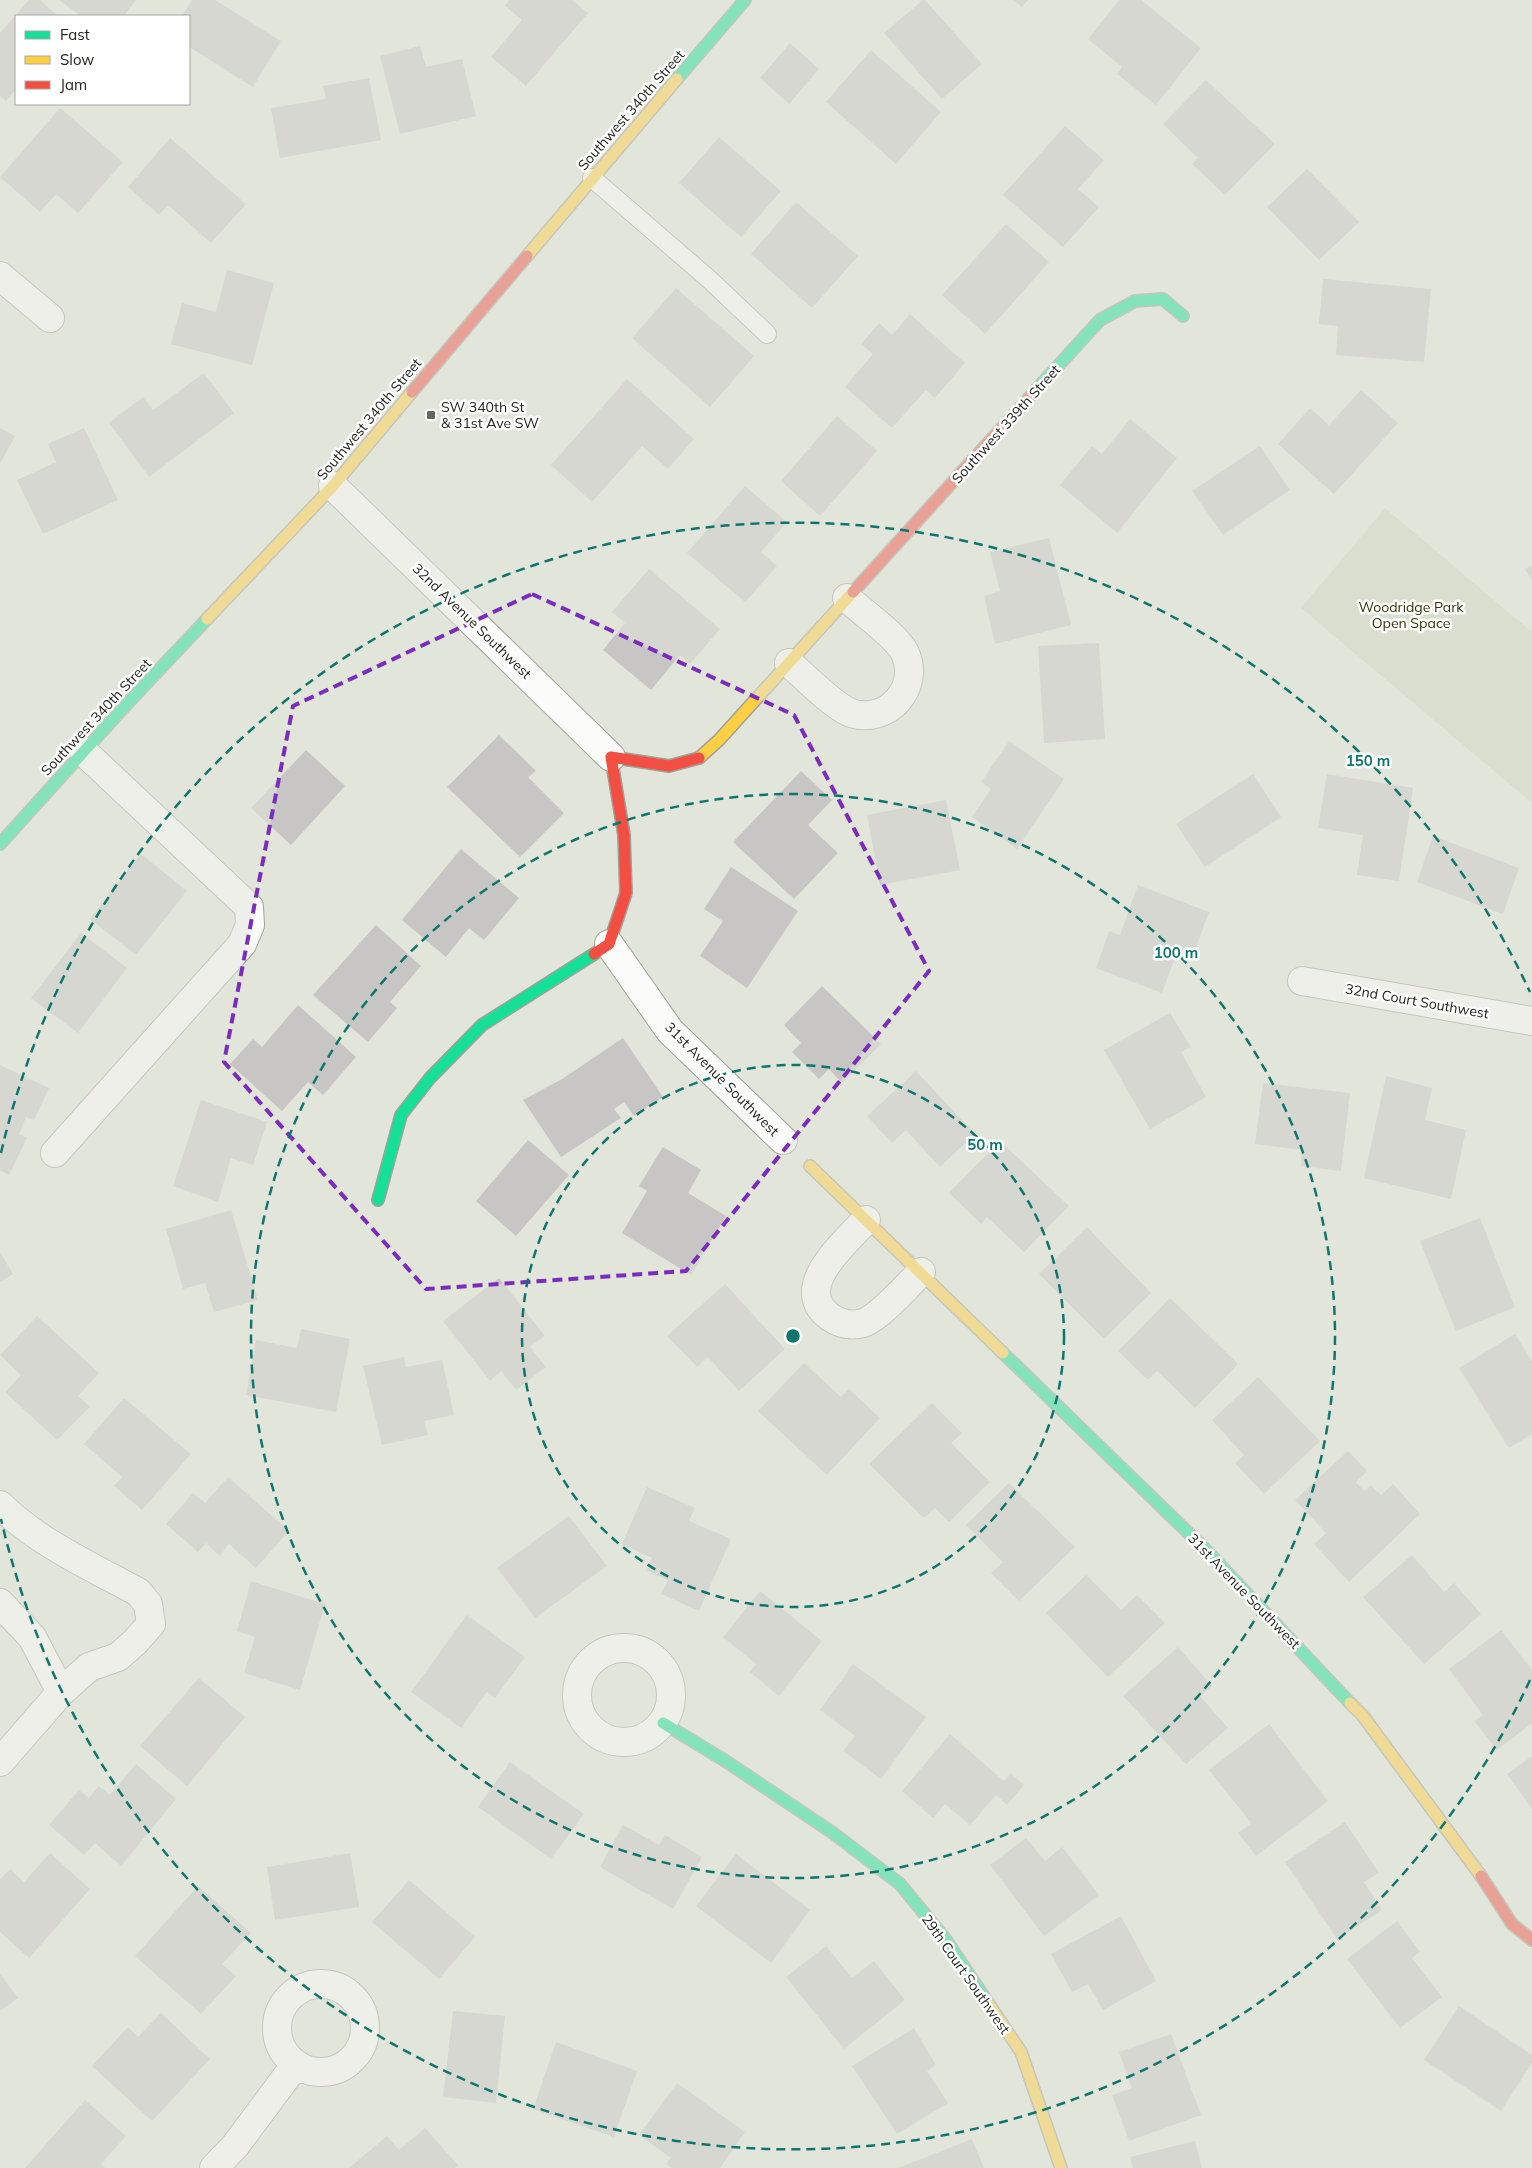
<svg xmlns="http://www.w3.org/2000/svg" width="1532" height="2168" font-family="Mulish,sans-serif">
  <style>
    .green { fill: #d1d6c1 }
    .building { fill: #c7c6c5 }
    .lines { fill: none; stroke-linecap: round; stroke-linejoin: round }
    .lane-casing { stroke: #9fa19a; stroke-width: 20 }
    .street-casing { stroke: #9fa19a; stroke-width: 30 }
    .fast-casing { stroke: #9fa19a; stroke-width: 14 }
    .slow-casing { stroke: #9fa19a; stroke-width: 14 }
    .jam-casing { stroke: #9fa19a; stroke-width: 14 }
    .lane { stroke: #fbfbf9; stroke-width: 18 }
    .street { stroke: #fbfbf9; stroke-width: 28 }
    .fast { stroke: #16e098; stroke-width: 11 }
    .slow { stroke: #ffcf43; stroke-width: 11 }
    .jam { stroke: #f24e42; stroke-width: 11 }
    .marked { fill: none; stroke: #7b2cbf; stroke-width: 4; stroke-dasharray: 10 6; stroke-linejoin: round }
    .ring { fill: none; stroke: #0f766e; stroke-width: 2.5; stroke-dasharray: 9 6 }
    .poi-dot { fill: #65675e; stroke: #fff; stroke-width: 2 }
    .labels { text-anchor: middle; stroke-width: 5; stroke-linejoin: round; paint-order: stroke }
    .street-label { font-size: 14px; fill: #22231c; stroke: #fff }
    .poi-label { font-size: 14px; fill: #22231c; stroke: #fff; text-anchor: start }
    .park-label { font-size: 14px; fill: #2f3507; stroke: #fff }
    .centre { fill: #0f766e; stroke: #fff; stroke-width: 2.5 }
    .ring-label { font-size: 15px; text-anchor: middle; font-weight: bold; fill: #0f766e; stroke: #fff; stroke-width: 5; stroke-linejoin: round; paint-order: stroke }
  </style>
  <rect width="100%" height="100%" fill="#e2e5da"/>
  <path class="green" d="M1385 508 1532 632V803L1301 608Z"/>
  <path class="building" d="M29 0H40L58 16H16V89L6 101 0 96V33Z
    M59 0H136L124 16H81Z
    M192 0H215L281 41 253 87 189 47V16H182Z
    M509 0H572L588 13 526 86 491 57 522 20 505 6Z
    M923 0H925L982 64 942 99 884 33Z
    M1013 0H1028L1022 7Z
    M1119 0H1141L1201 48 1156 105 1117 74 1122 67 1088 39Z
    M790 43 819 69 789 104 760 78Z
    M420 46 426 67 462 59 476 116 400 134 380 56Z
    M871 50 941 112 896 164 826 102Z
    M369 78 381 140 280 158 271 108 326 99 323 86Z
    M1206 80 1275 144 1225 195 1192 164 1198 158 1163 124Z
    M60 108 123 162 78 213 56 194 40 212 0 177Z
    M1065 126 1104 160 1078 189 1099 207 1063 247 1003 195Z
    M719 137 781 191 741 237 679 183Z
    M170 138 246 204 211 243 168 205 159 215 128 187Z
    M1307 169 1359 222 1319 260 1267 207Z
    M796 202 858 256 812 308 751 254Z
    M1006 224 1049 262 985 334 942 295Z
    M227 270 274 283 252 365 171 344 182 303 216 312Z
    M1323 279 1431 289 1424 362 1336 355 1338 326 1319 324Z
    M676 288 754 356 710 407 632 338Z
    M910 314 965 363 935 398 926 390 892 428 845 387 873 354 861 344 879 323 892 335Z
    M204 373 234 413 149 477 109 423 143 397 153 410Z
    M627 379 694 439 668 469 642 446 592 502 551 465Z
    M1361 390 1398 423 1334 494 1278 444 1310 408 1329 425Z
    M837 416 877 451 820 516 781 481Z
    M1130 419 1177 458 1117 533 1060 485 1092 446 1102 454Z
    M0 428 15 436 0 464Z
    M84 428 118 500 43 534 17 480 56 462 48 444Z
    M1260 446 1290 490 1223 535 1192 491Z
    M745 486 787 522 761 552 777 566 745 602 687 553Z
    M1049 538 1071 625 995 644 984 596 1000 591 990 552Z
    M1532 565V580L1525 569Z
    M649 569 720 629 690 664 680 655 651 690 603 650 625 623 612 612Z
    M1099 643 1105 739 1044 743 1038 646Z
    M499 735 536 771 528 777 564 813 520 857 447 787Z
    M1009 741 1064 779 1017 849 972 817 991 789 981 782Z
    M306 750 345 786 291 845 251 808Z
    M801 771 832 800 808 825 838 853 794 899 733 842Z
    M1253 774 1281 817 1205 867 1176 824Z
    M1327 774 1413 788 1399 881 1357 875 1363 835 1318 828Z
    M946 800 960 870 880 885 867 815Z
    M1433 836 1519 868 1503 914 1417 882Z
    M461 849 519 898 484 940 469 928 446 957 402 920Z
    M141 854 187 891 136 955 90 919Z
    M731 867 798 911 747 988 700 956 723 921 704 909Z
    M1138 885 1209 912 1192 958 1177 952 1162 993 1096 968 1109 931 1120 935Z
    M376 925 421 966 390 1002 397 1008 368 1042 313 995Z
    M81 933 127 968 78 1033 31 998Z
    M822 986 881 1044 842 1083 829 1069 819 1079 792 1052 801 1043 784 1025Z
    M298 1005 356 1057 323 1095 308 1082 282 1111 230 1064 253 1039 262 1047Z
    M1170 1013 1191 1047 1181 1052 1206 1097 1150 1129 1104 1050Z
    M623 1038 663 1097 634 1116 624 1102 614 1109 621 1118 561 1157 523 1100 562 1079Z
    M0 1065 49 1088 34 1120 26 1117 19 1134 27 1138 9 1175 0 1170Z
    M916 1071 975 1134 940 1167 906 1130 892 1143 867 1116Z
    M1386 1076 1432 1088 1425 1120 1466 1130 1451 1199 1364 1178Z
    M1263 1083 1350 1093 1341 1171 1301 1166 1302 1150 1255 1144Z
    M201 1100 267 1122 253 1165 231 1158 218 1202 173 1186Z
    M528 1140 569 1175 516 1236 476 1201Z
    M1000 1141 1069 1206 1024 1252 987 1217 981 1224 949 1193Z
    M663 1147 701 1170 688 1193 726 1216 691 1275 622 1233 647 1191 639 1186Z
    M231 1210 258 1300 214 1312 205 1283 183 1289 166 1229Z
    M1480 1218 1515 1307 1456 1331 1420 1241Z
    M1087 1227 1151 1293 1104 1339 1039 1274Z
    M0 1252 13 1274 0 1282Z
    M499 1278 545 1336 530 1347 546 1367 516 1390 501 1371 490 1381 443 1321Z
    M725 1284 785 1349 739 1391 708 1357 697 1367 667 1336Z
    M1170 1298 1238 1364 1195 1408 1157 1371 1148 1380 1118 1351Z
    M37 1316 99 1373 78 1396 90 1407 57 1440 5 1392 21 1375 0 1355Z
    M301 1329 350 1339 336 1412 246 1395 256 1340 297 1348Z
    M1515 1334 1532 1361V1434L1509 1448 1459 1368Z
    M404 1357 406 1367 442 1360 454 1415 424 1421 428 1435 382 1445 363 1366Z
    M804 1363 841 1397 849 1389 880 1418 827 1475 758 1411Z
    M1258 1377 1320 1441 1264 1494 1235 1463 1244 1455 1212 1420Z
    M124 1398 191 1454 142 1510 114 1486 122 1477 84 1444Z
    M932 1403 962 1433 951 1443 990 1482 949 1522 935 1508 924 1518 869 1464Z
    M1348 1451 1367 1471 1356 1482 1364 1491 1371 1485 1381 1495 1393 1484 1420 1514 1349 1582 1314 1544 1326 1533 1295 1500Z
    M228 1477 289 1531 256 1568 229 1544 220 1556 206 1543 198 1552 166 1524 193 1493 205 1503Z
    M1009 1483 1075 1547 1019 1601 991 1573 1003 1562 966 1525Z
    M647 1487 695 1508 689 1521 731 1539 699 1611 661 1594 668 1580 647 1571 652 1558 622 1544Z
    M569 1516 607 1566 535 1618 497 1568Z
    M1412 1555 1444 1592 1454 1583 1481 1614 1424 1664 1363 1597Z
    M1086 1575 1121 1610 1137 1595 1165 1623 1108 1677 1046 1613Z
    M251 1581 325 1604 300 1690 244 1673 255 1637 237 1631Z
    M760 1591 822 1641 779 1696 750 1672 756 1664 723 1637Z
    M467 1615 525 1657 495 1698 487 1692 461 1728 411 1692Z
    M1501 1630 1532 1670V1723L1497 1750 1474 1721 1483 1715 1449 1669Z
    M1178 1647 1212 1686 1200 1696 1228 1728 1186 1764 1123 1696Z
    M853 1664 926 1717 881 1779 843 1751 855 1736 820 1710Z
    M199 1678 245 1717 187 1786 140 1746Z
    M1269 1724 1328 1801 1256 1856 1238 1833 1251 1823 1209 1770Z
    M950 1734 1004 1781 1011 1773 1024 1785 1007 1805 996 1795 970 1825 945 1804 933 1818 902 1791Z
    M1532 1756V1809L1507 1774Z
    M510 1762 584 1814 551 1859 478 1807Z
    M136 1764 176 1799 121 1866 95 1843 84 1855 49 1825 79 1790 89 1798 99 1786 110 1795Z
    M1345 1822 1379 1873 1364 1882 1382 1910 1337 1939 1285 1862Z
    M623 1825 659 1845 665 1835 702 1857 673 1909 600 1867Z
    M1026 1838 1045 1861 1062 1847 1099 1895 1044 1936 990 1865Z
    M50 1853 90 1889 29 1958 0 1932V1879L10 1869 24 1882Z
    M350 1853 359 1907 275 1920 267 1867Z
    M736 1854 810 1910 771 1963 696 1906Z
    M409 1880 475 1937 439 1979 372 1922Z
    M198 1886 251 1933 222 1964 236 1976 201 2014 135 1956Z
    M1121 1916 1156 1981 1103 2010 1088 1984 1072 1992 1051 1954Z
    M1397 1921 1420 1952 1412 1958 1442 1997 1400 2028 1347 1959Z
    M826 1946 852 1978 874 1961 905 2000 844 2049 786 1977Z
    M0 1974 18 1998 0 2011Z
    M1459 2006 1532 2055V2063L1501 2111 1424 2060Z
    M453 2011 505 2016 496 2103 443 2097Z
    M161 2013 210 2059 152 2121 92 2066 128 2027 138 2037Z
    M914 2028 936 2065 927 2071 948 2103 897 2134 852 2066Z
    M1171 2034 1201 2115 1129 2141 1112 2095 1132 2088 1119 2052Z
    M556 2042 637 2071 614 2137 533 2109Z
    M677 2083 745 2132 720 2168H671L666 2164 671 2158 639 2135Z
    M85 2100 126 2136 101 2164 105 2168H25Z
    M425 2128 458 2165 455 2168H349L387 2136 399 2150Z
    M972 2139 984 2168H898Z
    M1195 2141 1202 2168H1133L1130 2157Z"/>
  <g class="lines">
    <defs>
      <path id="lane" d="M592 178 710 280 767 334"/>
      <path id="street" d="M0 276 50 318
        M333 486 611 757
        M789 663C804 676 833 706 851 713 887 725 921 688 905 653 897 636 862 612 847 598
        M609 944 670 1031 783 1140
        M1302 981 1532 1021
        M55 1153 242 944 250 925 249 907 84 752
        M866 1220C846 1242 790 1288 830 1317 840 1324 852 1326 863 1323 879 1318 908 1285 921 1272
        M0 1505C37 1542 92 1567 138 1592L148 1604 151 1624 135 1642 118 1657 89 1667 61 1692 0 1762
        M0 1603 32 1637 61 1692
        M577 1695a47 47 0 1 1 94 0a47 47 0 1 1-94 0Z
        M277 2028a44 44 0 1 1 88 0a44 44 0 1 1-88 0Z
        M214 2168 235 2146 296 2064"/>
      <path id="fast" d="M677 79 745 0
        M1036 390 1100 320 1135 301 1163 299 1183 316
        M0 844 125 706 207 619
        M378 1200 401 1115 430 1078 482 1025 594 954
        M1003 1353 1207 1551 1350 1703
        M663 1723 724 1760 833 1833 900 1884 946 1940 986 2000"/>
      <path id="slow" d="M527 256 677 79
        M207 619 333 486 412 392
        M699 758 719 740 853 592
        M810 1166 1003 1353
        M1350 1703 1363 1716 1481 1876
        M986 2000 1021 2052 1061 2168"/>
      <path id="jam" d="M412 392 527 256
        M853 592 1036 390
        M594 954 609 944 626 893 624 835 611 757 669 766 699 758
        M1481 1876 1512 1924 1532 1940"/>
    </defs>
    <use href="#lane" class="lane-casing"/>
    <use href="#street" class="street-casing"/>
    <use href="#fast" class="fast-casing"/>
    <use href="#slow" class="slow-casing"/>
    <use href="#jam" class="jam-casing"/>
    <use href="#lane" class="lane"/>
    <use href="#street" class="street"/>
    <use href="#fast" class="fast"/>
    <use href="#slow" class="slow"/>
    <use href="#jam" class="jam"/>
  </g>
  <path d="M0 0H1532V2168H0ZM532 594 794 715 929 971 686 1271 426 1289 224 1062 293 706Z" fill="#e2e5da" fill-opacity=".55" fill-rule="evenodd"/>
  <path class="marked" d="M532 594 794 715 929 971 686 1271 426 1289 224 1062 293 706Z"/>
  <g class="ring">
    <circle cx="793" cy="1336" r="271"/>
    <circle cx="793" cy="1336" r="542"/>
    <path d="M1530 1680A813 813 0 0 1 1 1519M1 1153A813 813 0 0 1 1530 992"/>
  </g>
  <rect class="poi-dot" x="426" y="410" width="10" height="10" rx="2.5"/>
  <g class="labels">
    <g class="street-label">
      <text transform="translate(631 110) rotate(-49)" y="5">Southwest 340th Street</text>
      <text transform="translate(369 419) rotate(-50)" y="5">Southwest 340th Street</text>
      <text transform="translate(1006 424) rotate(-48)" y="5">Southwest 339th Street</text>
      <text transform="translate(472 621) rotate(44)" y="5">32nd Avenue Southwest</text>
      <text transform="translate(96 717) rotate(-47)" y="5">Southwest 340th Street</text>
      <text transform="translate(1417 1001) rotate(10)" y="5">32nd Court Southwest</text>
      <text transform="translate(722 1079) rotate(45)" y="5">31st Avenue Southwest</text>
      <text transform="translate(1244 1591) rotate(46)" y="5">31st Avenue Southwest</text>
      <text transform="translate(966 1974) rotate(55)" y="5">29th Court Southwest</text>
    </g>
    <g class="poi-label">
      <text x="441" y="412">SW 340th St<tspan x="441" dy="16">&amp; 31st Ave SW</tspan></text>
    </g>
    <g class="park-label">
      <text x="1411" y="612">Woodridge Park<tspan x="1411" dy="16">Open Space</tspan></text>
    </g>
  </g>
  <circle cx="793" cy="1336" r="8" class="centre"/>
  <g class="ring-label">
    <text x="1368" y="766">150 m</text>
    <text x="1176" y="958">100 m</text>
    <text x="985" y="1150">50 m</text>
  </g>
  <rect x="15" y="15" width="175" height="90" fill="#ffffff" stroke="#a7a7a4"/>
  <rect x="25" y="31" width="25" height="8" fill="#16e098" stroke="#a7a7a4"/>
  <text x="60" y="40" font-size="15" fill="#22231c">Fast</text>
  <rect x="25" y="56" width="25" height="8" fill="#ffcf43" stroke="#a7a7a4"/>
  <text x="60" y="65" font-size="15" fill="#22231c">Slow</text>
  <rect x="25" y="81" width="25" height="8" fill="#f24e42" stroke="#a7a7a4"/>
  <text x="60" y="90" font-size="15" fill="#22231c">Jam</text>
</svg>
